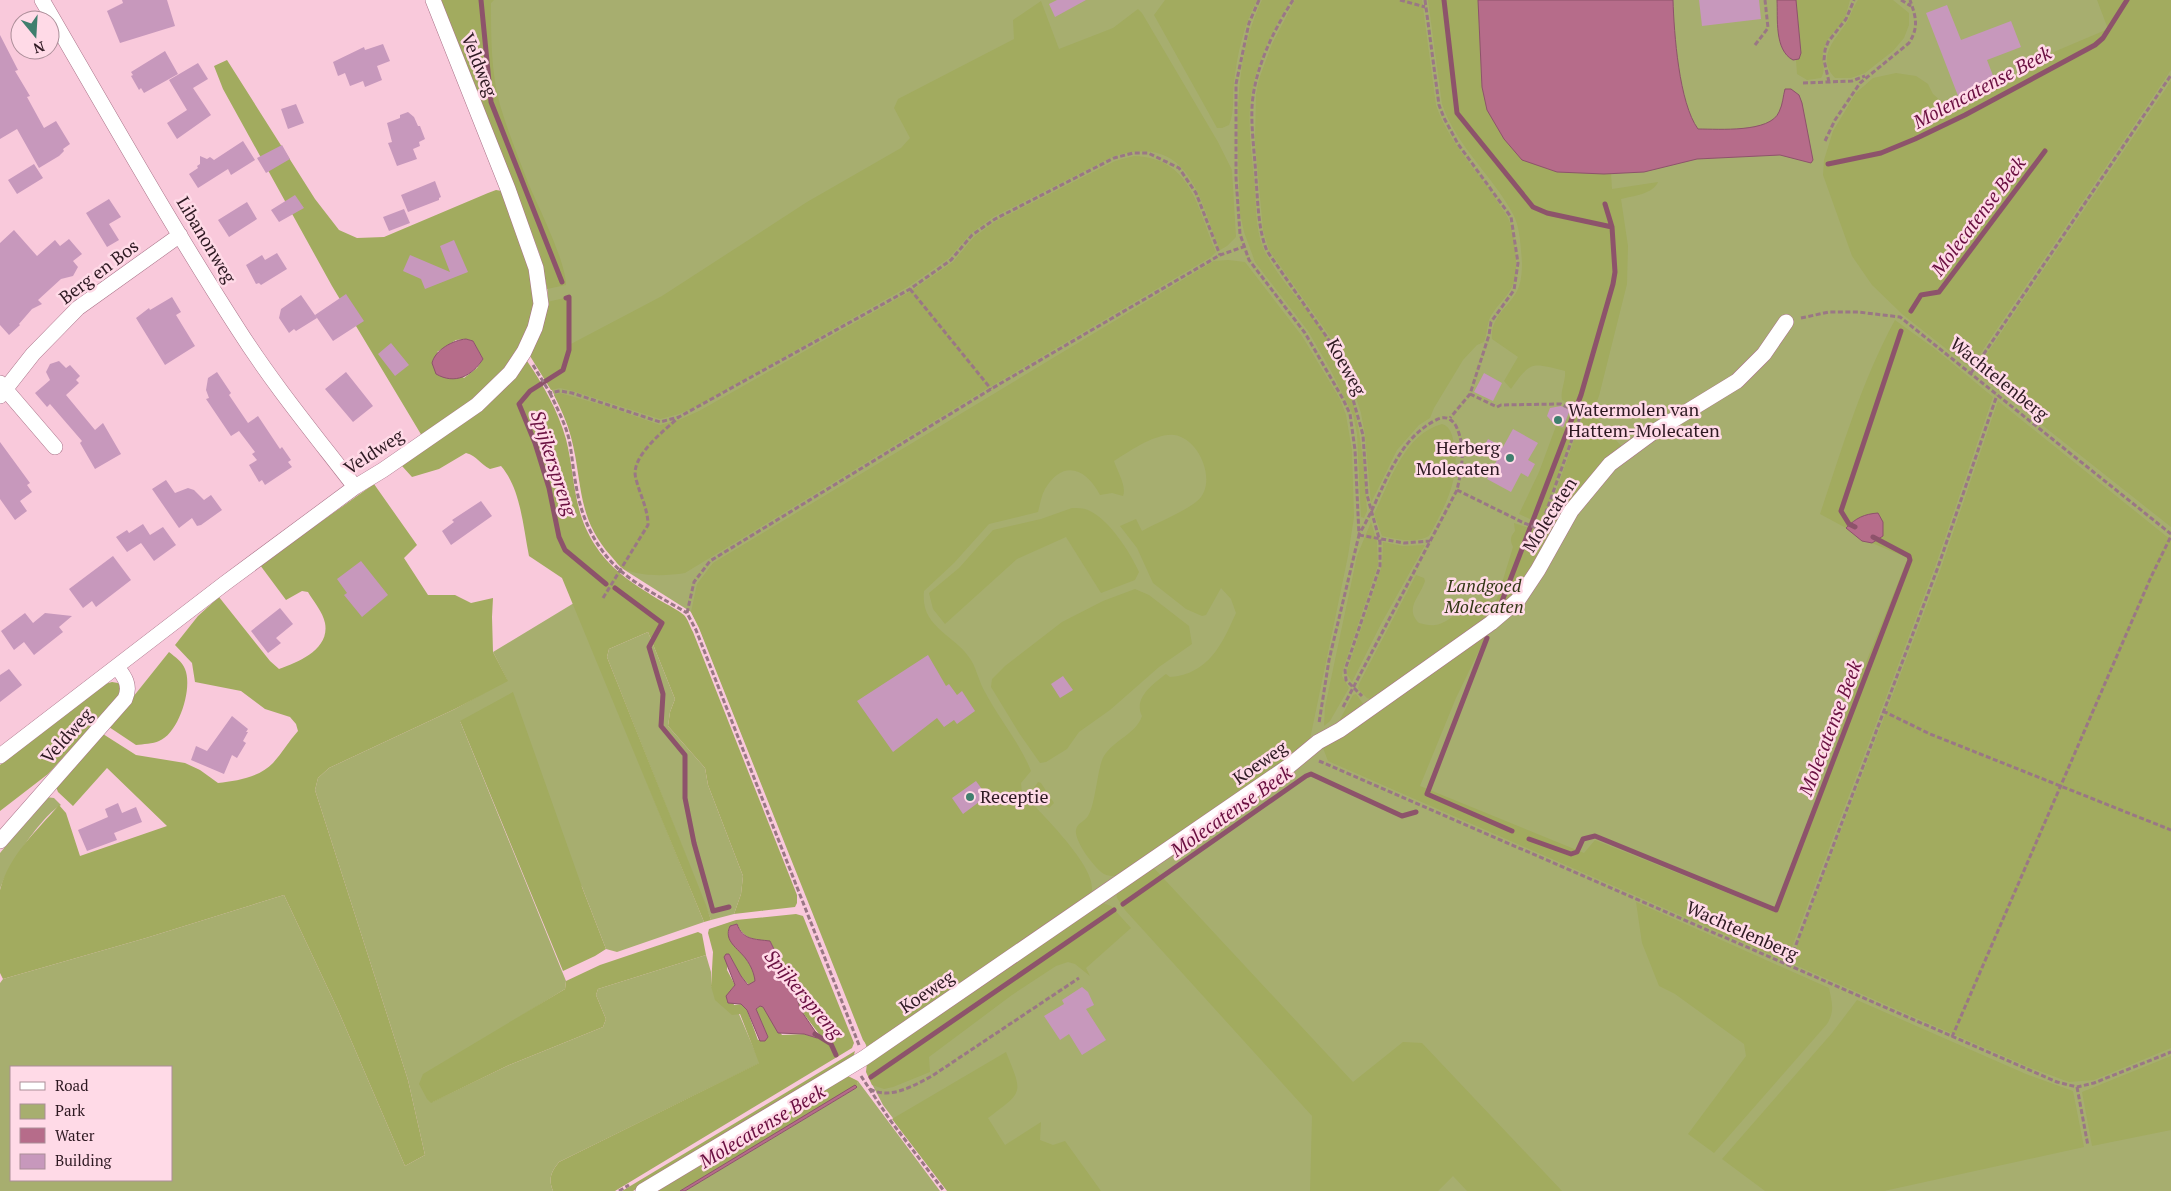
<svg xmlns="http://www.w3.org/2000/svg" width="2171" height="1191" font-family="'PT Serif',serif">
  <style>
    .green { fill: #a7ae6f; fill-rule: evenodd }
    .forest { fill: #a2ab5f; fill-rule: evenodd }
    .water { fill: #b66c8a; stroke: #8d536b }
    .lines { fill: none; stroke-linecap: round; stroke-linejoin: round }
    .stream { stroke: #8d536b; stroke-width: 5 }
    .building { fill: #c798bc }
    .street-casing { stroke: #a97288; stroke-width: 16 }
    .path { stroke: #9a7785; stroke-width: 3; stroke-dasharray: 5 2.5; stroke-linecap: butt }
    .street { stroke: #fff; stroke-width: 15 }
    .poi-dot { fill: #3f7f6e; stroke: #ffdae7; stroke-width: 2 }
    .labels { text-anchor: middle; stroke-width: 5; stroke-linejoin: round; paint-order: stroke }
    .street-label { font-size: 18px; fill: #2e1922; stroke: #ffdae7 }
    .poi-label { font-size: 18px; fill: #2e1922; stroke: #ffdae7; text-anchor: start }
    .park-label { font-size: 18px; font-style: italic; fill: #323614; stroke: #ffdae7 }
    .water-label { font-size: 19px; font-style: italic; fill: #6a0f40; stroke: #ffdae7 }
  </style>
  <rect width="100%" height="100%" fill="#f9c9db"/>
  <path class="green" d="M441 0H2171V1191H948L883 1105 872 1084 866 1045 699 627 691 612 623 569 564 415 544 374 548 303 547 283 539 253Z
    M574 603 704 922 617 952 606 949 582 887 460 721 566 981 565 989 497 1031 432 1102 507 1066 603 1027 606 1019 596 995 598 989 706 955 711 972V986L739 1014 760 1063 559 1162C551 1172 548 1179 553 1191H0V983L3 979 146 938 284 895 338 1010 405 1166 425 1155 408 1080 315 790 318 778 329 768 455 709 507 680 493 652ZM11 1067H171V1180H11Z
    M648 632 675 699 670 712 668 726 705 768 708 785 743 876 741 894 734 914 711 920 607 657 609 649Z
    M46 797 54 798 61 805C43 814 5 870 0 890V853Z
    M858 1081 940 1191H685L856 1088Z"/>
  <path class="forest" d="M440 0H494L491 3C491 37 491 72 500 105 508 132 519 159 529 185 539 208 566 262 566 285L547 289 540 253Z
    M1165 0H1257C1244 25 1237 54 1234 83 1232 97 1235 112 1229 125L1222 128H1217L1154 15Z
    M1262 0H1291C1271 31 1253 69 1250 106 1248 133 1253 162 1255 189 1256 209 1256 234 1265 252 1285 290 1320 319 1338 359 1359 407 1364 458 1367 511L1364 518 1361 517 1357 434 1353 415 1330 369 1308 331 1255 262 1244 232 1240 213C1238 141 1230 67 1262 0Z
    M1295 0H1422L1436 105C1448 140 1472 165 1493 195 1497 202 1504 210 1508 218 1514 231 1518 264 1515 278 1512 295 1496 304 1489 320 1487 327 1487 335 1484 342L1477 345 1463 360 1434 408 1430 418 1419 425 1397 450 1371 503 1365 435 1361 413 1347 370 1336 345 1269 250 1263 230 1255 142 1256 94 1259 79 1272 44Z
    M1428 0H1478L1482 87 1487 110 1522 160 1557 172 1611 173 1612 189 1658 182C1653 194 1633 196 1621 199L1628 246 1627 284 1599 396 1592 413 1623 448 1555 532 1544 525 1584 412 1562 400C1560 391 1566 381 1565 371 1532 363 1531 360 1511 389L1504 381 1518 357 1492 339C1490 319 1506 309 1516 293 1521 285 1522 273 1522 263 1521 249 1520 226 1513 214 1492 175 1457 147 1442 104Z
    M1796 0H1850C1848 6 1847 13 1844 19 1838 29 1827 36 1824 48 1820 59 1827 69 1821 78L1807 80 1797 74 1796 60 1799 59 1801 53Z
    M1858 0H1893L1909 13V25L1904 38 1893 51 1865 73 1851 78H1835C1815 57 1836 39 1847 22 1851 15 1853 7 1858 0Z
    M2097 0H2171V70L1974 363 1968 366 1902 314 1872 285 1852 256 1823 175 1824 160 1833 131 1856 93 1873 78 1896 73 1916 76 1928 84 1933 94 1941 101 1954 103 1997 85 2056 51 2108 29Z
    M1041 1 1059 49 1113 28 1138 9 1142 13 1218 142 1232 170 1236 237 1227 246 1220 250C1199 197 1189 133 1114 156L993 217 970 234 949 258 909 286 697 406 679 414 660 419 573 391 560 388 551 390 530 356 547 302 569 297V345L662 296 807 202 901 148 910 138 894 108 898 99 1014 39 1013 20Z
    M227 60 315 199 339 230 357 238 384 237 488 193 496 190 502 191C514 225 536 269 535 304 533 361 463 407 422 436L332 286 223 89 214 66ZM466 339 473 341 483 359 477 368 464 378 437 352 456 340Z
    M2171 81V527L1979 375 1978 367Z
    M1134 156C1192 158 1197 208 1216 252L1211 257 988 388 685 573C666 576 643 577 624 569 619 567 615 560 611 556 576 517 583 482 571 437 567 422 561 409 554 395L560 393 609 407 660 425 679 420 699 411 911 291 953 262 974 237 996 221 1115 161Z
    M1228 260 1245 262 1302 336 1340 399 1346 415 1352 450 1354 517 1348 556 1309 744 1123 875C1116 876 1110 877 1104 874 1095 869 1074 841 1076 830 1077 823 1084 822 1088 816 1095 805 1097 774 1102 760 1110 741 1136 735 1142 716 1133 698 1153 684 1166 674L1170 677C1209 674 1222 644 1236 613L1231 599 1221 588 1206 615 1202 616 1186 609 1153 583 1137 548 1120 526 1136 519 1142 531C1158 522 1182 513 1196 502 1219 485 1200 438 1174 435 1155 433 1129 452 1114 461 1117 471 1127 486 1123 496L1112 493 1100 495C1086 468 1063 459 1045 489 1041 496 1040 505 1038 512L989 524 954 563 924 591C920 628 955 634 971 660 977 670 979 682 985 692 999 719 1020 743 1031 771L1021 783 1022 793C1039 811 1094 864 1092 889 1092 893 1090 896 1088 900L869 1048 863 1040 699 628 691 612 697 584 713 563 1214 261Z
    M1895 320 1935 349 1993 397 1935 567 1787 960 1785 961 1328 761 1323 748 1489 630 1456 698 1420 786 1584 853 1595 840 1777 913 1852 697 1908 558 1872 543 1883 536 1854 520 1846 528 1820 514C1842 449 1862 380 1895 320Z
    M527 361C543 384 558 411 566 439 576 479 572 512 597 548 613 572 637 586 661 601 668 605 678 610 684 615 688 619 690 627 693 632L797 895V903L795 907 734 914 741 894 743 876 708 785 705 768 668 726 670 712 675 699 648 632 609 649 607 657 706 905 711 920 704 922 562 578 529 556C523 527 521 489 501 466L490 469C480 464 477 456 466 453L439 469 412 477 402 466 430 444Z
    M1998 401 2171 540V1048L2094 1080 2069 1082 2031 1068 1793 964 1791 962 1941 568Z
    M1571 411 1579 415 1541 524 1519 514 1539 472 1556 426 1564 429Z
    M1442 424C1451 427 1452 435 1454 443 1461 478 1445 506 1429 536 1415 544 1397 539 1382 536L1374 514C1390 482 1404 434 1442 424Z
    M374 484 417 545 404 558 428 595H455L471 603 493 598 492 617 493 652 508 681 455 709 329 768 318 778 315 790 408 1080 425 1155 405 1166 338 1010 284 895 146 938 3 979 0 973V890C9 855 36 832 59 805L66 813 80 856 167 826 107 768 73 806 58 792 56 787 103 734 136 755 185 763 200 770 218 783C237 781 260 777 273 763 282 753 289 741 298 731L296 724 290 717 265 709 241 691 195 682 192 663 175 645 198 616 219 597 270 661 279 669C299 662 330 649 325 623 323 612 313 601 308 592L302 591 286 600 260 565Z
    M1072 508C1077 508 1083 508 1088 510 1109 519 1130 552 1139 572L1135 580 1101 593 1066 537 1017 559 945 624 933 609 929 593 959 568 993 530 1041 519Z
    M1371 522 1377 542 1378 565 1343 669 1342 676 1349 688 1330 721 1324 726 1325 707 1357 556Z
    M1514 523 1552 536 1512 598 1489 620 1373 700 1367 698 1358 689 1359 684 1416 575 1424 578 1425 581C1420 597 1404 608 1419 623 1424 624 1430 626 1435 625 1456 622 1472 591 1493 602L1497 599 1513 547C1510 540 1510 537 1515 531Z
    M1383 542 1403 546 1425 545 1381 624 1352 682 1347 674V671L1382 566Z
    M1135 589 1149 595 1189 626 1192 644 1159 667 1110 710 1079 732 1067 749 1046 762 1040 763 1019 733 991 687 992 679 1005 666 1062 622 1103 601Z
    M169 652C175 657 182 661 185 669 193 688 179 733 159 741 153 744 143 744 136 745L109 727Z
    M112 682 118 683 122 687 119 696 48 774 0 811V765L105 684Z
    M513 692 582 887 606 949 595 956 563 971 460 721Z
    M1356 694 1364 705 1337 725 1353 695Z
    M1038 782 1041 783 1054 803 1049 808 1037 801 1034 788Z
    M1152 866 1353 1082 1403 1042 1422 1043 1562 1191H1467L1453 1176 1438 1191H1310L1312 1116 1125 910 1117 898 1116 891Z
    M1100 902 1111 906 1131 928 1086 968 1090 976 1075 964 1068 962 1056 966 1012 995 929 1057 930 1072 893 1087 884 1089 872 1085 866 1072 867 1062Z
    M1636 902 1829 988C1832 1003 1835 1011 1827 1024L1714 1153 1688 1134 1746 1056 1744 1044 1675 994 1659 986 1642 943Z
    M796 914 803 916 854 1043 852 1048 615 1191H553C548 1179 551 1172 559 1162L759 1063 740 1014 732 1015 715 1000 711 986 713 952 708 933 709 929 736 920ZM737 924C744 939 754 940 770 941L796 994 800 1009 819 1034 817 1038 804 1034 782 1035 763 1007 760 1006 756 1009 768 1037 758 1040 747 1010 741 1004 734 1005 730 991 735 985 727 970 729 954 741 976 749 985 756 981C754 973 751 966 746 959 739 949 723 940 730 926Z
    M698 932 702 934 706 955 598 989 596 995 606 1019 603 1027 507 1066 431 1103 427 1099 419 1084 423 1074 565 989 566 981 600 965Z
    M1857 1000 2026 1074 2073 1091 2084 1147 1884 1191H1765L1722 1159 1832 1033Z
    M855 1051 853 1058 633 1191H622Z
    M1006 1052C1023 1094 1024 1091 988 1118L1005 1145 1041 1122 1040 1140 1053 1145 1065 1141 1101 1191H947L892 1119Z
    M2171 1056V1130L2092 1146 2082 1092Z
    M846 1075 858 1081 857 1086 680 1191H655Z"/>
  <path class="water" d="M1478 0H1673C1674 33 1679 103 1698 129 1719 129 1770 133 1779 112 1783 104 1783 96 1785 89H1791L1799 95 1802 103 1813 160 1811 163 1780 155 1697 159 1644 172 1604 174 1557 172 1522 160 1504 139 1487 110 1482 87Z
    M1777 0H1796L1801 53 1799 59 1793 60C1774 50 1778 18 1777 0Z
    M466 339 473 341 483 359C472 376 455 385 436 374L432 363C435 350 453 340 466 339Z
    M1878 513 1883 522V536L1872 543 1862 541 1846 528C1856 518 1864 514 1878 513Z
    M737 924C743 940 754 939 770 941L796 994 800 1009 819 1037 817 1038 804 1034 778 1033 763 1007 760 1006 756 1009 768 1037 765 1041H760L747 1010 741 1004 728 1003 726 996 735 985 724 957 726 954H729L741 976 748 985 755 981C754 973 751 966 746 959 738 948 723 941 730 926Z
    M855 1085 857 1087 856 1088 685 1191H680Z"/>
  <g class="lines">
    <path class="stream" d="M481 0 491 102 562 282
      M1444 0 1457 113 1533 207 1547 213 1612 227 1615 272 1613 284 1581 395 1499 609
      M1828 164 1881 153 1915 139 1965 115 2095 45 2103 38 2127 0
      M1605 204 1612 227
      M566 298 569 297V350L563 370 530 391 519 404 535 443 549 488 559 537 565 550 606 584
      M1911 311 1921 295 1939 292 2045 151
      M1855 527 1849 524 1841 511 1901 331
      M615 588 662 623 649 647 663 694 661 726 685 755V798L694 843 713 911 729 907
      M1487 638 1427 794 1512 831
      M1529 839 1571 854 1577 852 1583 839 1595 836 1776 910 1910 560 1909 556 1873 537
      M1123 904 1306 776 1311 774 1402 816 1416 812
      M815 1034 831 1044 836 1055
      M871 1077 1114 910"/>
  </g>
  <path class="building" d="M122 0H167L175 26 120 43 107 11 123 3Z
    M1057 0H1086L1055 17 1049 4Z
    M1699 0H1759L1761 19 1702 26Z
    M1947 5 1961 40 2011 21 2021 47 1987 60 1997 86 1960 101 1926 13Z
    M0 35 18 70 15 71 30 96 27 97 44 128 56 121 70 144 63 149 64 151 59 156 39 168 17 129 0 139Z
    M383 44 390 61 377 66 382 80 365 87 363 81 350 86 345 73 338 76 333 62 364 47 365 50Z
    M165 51 178 74 144 93 141 88 139 90 131 76 133 75 131 72Z
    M198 63 208 79 193 88 211 115 177 139 167 123 187 110 169 80Z
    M296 104 304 123 288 129 281 109Z
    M408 112 414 117 418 126H420L425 139 419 142 420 146 413 149 417 159 397 166 388 143 392 142 387 123 400 118V115Z
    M243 141 255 160 231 175 228 169 198 188 189 174 198 168 197 166 200 164V156L207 159 210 157 214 160Z
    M282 145 290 159 266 173 257 158Z
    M34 164 43 178 17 194 8 180Z
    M435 181 441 197 439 198V200L408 212 401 195Z
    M295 195 304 208 279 222 271 210Z
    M109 199 121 217 109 224 119 240 107 247 86 213Z
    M247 202 257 219 229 237 218 220Z
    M404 209 410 223 389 231 383 217Z
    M14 230 37 256 55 240 60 246 69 239 82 254 73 261 78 267 73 276 61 279 38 300 42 304 32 309 19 324 20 325 9 335 0 325V243Z
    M454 240 468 272 425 289 421 279 403 271 410 255 450 272 440 246Z
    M277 253 287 269 261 285 259 283 256 284 246 265 262 255 265 260Z
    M346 294 364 321 333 341 315 315Z
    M301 295 317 318 296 331 294 329 289 333 279 318 281 309Z
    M172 297 181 312 176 315 195 346 165 365 136 318 149 308 150 310Z
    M391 343 409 365 395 376 378 354Z
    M59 361 66 368 70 365 80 376 76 380 79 383 66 395 95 430 103 423 121 454 95 469 80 443 82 441 50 404 47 407 35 393 50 380 46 372 50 364Z
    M217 372 231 393 229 395 248 423 258 416 280 449 282 447 291 460 288 462 292 467 265 485 262 480 259 482 249 465 257 460 252 454 255 452 239 431 231 436 206 399 209 398 206 390 208 378Z
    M346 372 373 406 353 422 325 389Z
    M1484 373 1502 383 1493 401 1474 392Z
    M1561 406 1570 410 1563 427 1554 424 1547 416 1550 408Z
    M1513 429 1538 443 1528 460 1535 464 1528 477 1521 473 1511 492 1487 479 1497 460 1481 452 1488 439 1503 447Z
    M0 442 30 483 27 485 32 492 20 501 27 511 15 520 0 499Z
    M166 480 175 493 188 488 194 490 204 500 211 495 222 510 201 525 197 526 192 518 179 528 152 489Z
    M481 501 492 516 451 545 442 531 454 522 452 520Z
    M143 524 150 535 163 527 176 545 154 561 141 543 127 552 116 537 127 530 129 533Z
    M113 556 131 580 96 607 92 601 83 608 69 589Z
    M361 561 388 595 362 617 344 595 347 593 337 579Z
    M280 608 293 624 276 638 281 643 268 653 251 631Z
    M25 613 33 623 45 613 72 616 59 627 63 632 34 655 24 642 14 650 1 631Z
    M928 655 946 686 949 684 957 695 962 691 975 711 957 724 954 720 944 727 937 718 893 752 857 701Z
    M9 669 22 685 0 702V675Z
    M1063 676 1073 690 1060 698 1051 684Z
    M232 716 248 729 246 732H248L243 741 246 743 237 758 232 755 224 774 191 760 196 746 207 751Z
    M976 781 987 796 963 814 952 798Z
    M118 803 122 813 136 807 142 822 114 833 117 840 87 851 78 830 108 817 105 809Z
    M1082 987 1088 992 1094 1005 1086 1009 1106 1040 1082 1055 1069 1034 1060 1040 1044 1016 1064 1004 1062 1000Z"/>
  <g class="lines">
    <defs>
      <path id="street" d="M42 0C106 110 169 222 238 329 273 384 315 435 355 487
        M0 383 55 447
        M0 396 33 354 78 308 180 235
        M0 756 224 584 355 487 383 470 477 405 510 373 524 352 535 328 541 304 536 268 508 189 433 0
        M0 841 125 699C131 686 125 677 117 667
        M643 1191 864 1058 1289 766 1318 742 1340 730 1491 623 1518 600 1538 570 1571 511 1610 464 1652 433 1737 381 1764 354 1786 322"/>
    </defs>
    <use href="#street" class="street-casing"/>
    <path class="path" d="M1259 0 1249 23 1236 84V178L1240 234 1249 260 1305 333 1343 399 1350 414 1355 450 1359 535 1329 660 1319 723
      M1293 0C1273 31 1254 70 1252 107 1251 131 1255 155 1256 179 1258 203 1258 229 1267 251L1333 346 1345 371 1363 435 1367 495 1380 542V566L1345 670 1346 680 1362 696
      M1400 0 1425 7
      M1425 0 1439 105 1444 118 1458 144 1511 217 1518 263 1514 290 1491 322 1489 335 1470 394 1450 418
      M1901 0 1911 6
      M1755 45 1768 28 1765 0
      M1829 82 1824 60 1825 50 1828 42 1846 19 1854 0
      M1803 83 1852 81 1865 76
      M1825 141 1835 120 1860 83 1909 43C1919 27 1916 17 1910 0
      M910 289 991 389
      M1801 318 1829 312H1858L1900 317 2171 534
      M533 365 550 393 560 391 572 393 660 422 679 417 910 289 951 260 972 235 995 219 1114 158 1133 153H1148L1179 168 1196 193 1220 255
      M1971 373 2171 75
      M550 393C557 408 565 423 569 439 572 454 573 470 576 485 581 518 596 550 622 572 641 588 666 600 687 613
      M1470 394 1497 407 1501 405 1561 404 1581 414 1540 529
      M1457 490 1524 523 1542 530
      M1359 535 1404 543 1430 541
      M603 598 648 525C648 509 640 495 636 479 629 457 664 431 679 417
      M1343 707 1457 490C1462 468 1466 447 1456 426 1450 416 1443 416 1434 421 1392 444 1383 496 1359 534
      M1883 711 1930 734 2171 830
      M1319 761 2057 1082 2077 1087 2094 1083 2171 1052
      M1788 966 1938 567 1997 395
      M1952 1037 2151 577 2171 536
      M859 1045 696 630 687 613 694 582 710 561 991 389 1220 255 1243 247
      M861 1076 890 1120 944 1191
      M2077 1087 2088 1146
      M870 1089C890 1100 913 1086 932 1076L1079 978
      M619 1191 629 1185"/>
    <use href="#street" class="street"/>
  </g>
  <g class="poi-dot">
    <circle cx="1558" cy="420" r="5"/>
    <circle cx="1510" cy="458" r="5"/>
    <circle cx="970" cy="797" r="5"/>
  </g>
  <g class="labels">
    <g class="street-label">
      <text transform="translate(479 65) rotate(68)" y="6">Veldweg</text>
      <text transform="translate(206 240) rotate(59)" y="6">Libanonweg</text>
      <text transform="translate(99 272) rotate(-37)" y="6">Berg en Bos</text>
      <text transform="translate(1346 367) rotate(61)" y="6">Koeweg</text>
      <text transform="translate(1999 379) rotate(39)" y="6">Wachtelenberg</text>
      <text transform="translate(374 452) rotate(-33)" y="6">Veldweg</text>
      <text transform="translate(1550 515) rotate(-58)" y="6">Molecaten</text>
      <text transform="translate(67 736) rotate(-48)" y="6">Veldweg</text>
      <text transform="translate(1260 763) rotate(-35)" y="6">Koeweg</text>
      <text transform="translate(1742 931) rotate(24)" y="6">Wachtelenberg</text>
      <text transform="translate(927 992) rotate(-34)" y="6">Koeweg</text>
    </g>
    <g class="poi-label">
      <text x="1568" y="416">Watermolen van<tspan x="1568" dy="21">Hattem-Molecaten</tspan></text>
      <text x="1500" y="454" text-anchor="end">Herberg<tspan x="1500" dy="21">Molecaten</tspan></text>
      <text x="980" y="803">Receptie</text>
    </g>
    <g class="park-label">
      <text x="1484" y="592">Landgoed<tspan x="1484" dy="21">Molecaten</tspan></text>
    </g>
    <g class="water-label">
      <text transform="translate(1982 87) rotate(-28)" y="7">Molencatense Beek</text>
      <text transform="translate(1978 216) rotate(-53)" y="7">Molecatense Beek</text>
      <text transform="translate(554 463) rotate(72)" y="7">Spijkerspreng</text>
      <text transform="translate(1830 728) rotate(-69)" y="7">Molecatense Beek</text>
      <text transform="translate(1231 811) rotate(-35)" y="7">Molecatense Beek</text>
      <text transform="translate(804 994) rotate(50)" y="7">Spijkerspreng</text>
      <text transform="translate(762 1126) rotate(-31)" y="7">Molecatense Beek</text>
    </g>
  </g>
  <rect x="10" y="1066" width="162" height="115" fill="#ffdae7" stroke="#ab8d98"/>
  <rect x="20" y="1082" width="25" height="8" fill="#ffffff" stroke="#ab8d98"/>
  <text x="55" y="1091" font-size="15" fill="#2e1922">Road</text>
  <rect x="20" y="1104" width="25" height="15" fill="#a7ae6f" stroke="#ab8d98"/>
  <text x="55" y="1116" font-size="15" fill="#2e1922">Park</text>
  <rect x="20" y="1128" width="25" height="15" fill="#b66c8a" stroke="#ab8d98"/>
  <text x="55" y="1141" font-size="15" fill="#2e1922">Water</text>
  <rect x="20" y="1154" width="25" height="15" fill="#c798bc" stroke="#ab8d98"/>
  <text x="55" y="1166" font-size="15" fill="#2e1922">Building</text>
  <g transform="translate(35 35) rotate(162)"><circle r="24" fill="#ffdae7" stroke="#ab8d98"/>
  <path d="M0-4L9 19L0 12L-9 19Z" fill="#3f7f6e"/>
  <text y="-8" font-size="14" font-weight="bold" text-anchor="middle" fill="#2e1922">N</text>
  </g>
</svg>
